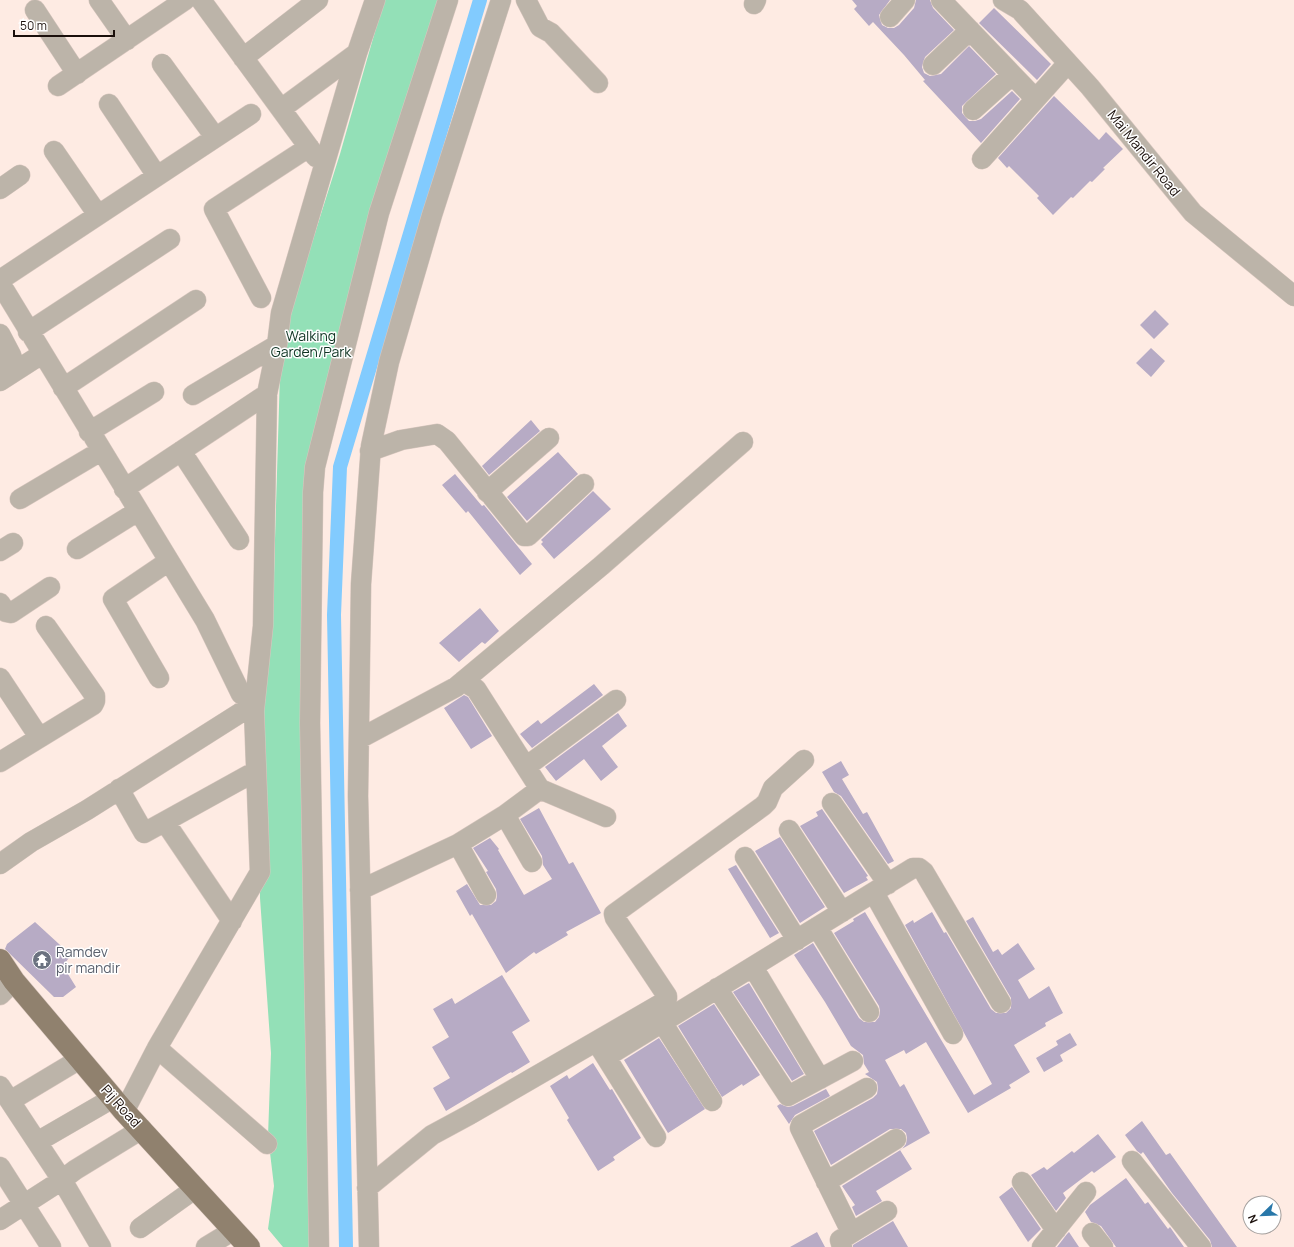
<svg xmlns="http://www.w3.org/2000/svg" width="1294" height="1247" font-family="Manrope,sans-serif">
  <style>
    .green { fill: #93e0b7 }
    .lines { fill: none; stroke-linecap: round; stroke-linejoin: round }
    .canal { stroke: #82cbfe; stroke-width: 14 }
    .building { fill: #b7abc5 }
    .minor-casing { stroke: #dac8c0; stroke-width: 21 }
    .major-casing { stroke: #dac8c0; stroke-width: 23 }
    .minor { stroke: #bcb4a9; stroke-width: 20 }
    .major { stroke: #90816e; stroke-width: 22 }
    .labels { text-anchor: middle; stroke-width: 3; stroke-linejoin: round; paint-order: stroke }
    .street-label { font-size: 14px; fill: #1a0f0b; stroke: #fff }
    .park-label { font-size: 14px; fill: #0f3423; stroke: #fff }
    .worship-label { font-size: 14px; fill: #5b616d; stroke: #fff; text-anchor: start }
  </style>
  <rect width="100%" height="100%" fill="#feebe3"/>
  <path class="green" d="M384 0H444L306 491 314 1247H283L268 1229 274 1186 268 1136 271 1053 260 898 261 692 273 606 281 340 340 154Z"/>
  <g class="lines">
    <path class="canal" d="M346 1247 334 615 340 467 480 0"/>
  </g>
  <path class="building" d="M852 0H890L879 15 882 25 888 28H894L899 25 914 8 916 0H930L933 8 954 30 925 57 922 67 924 73 930 76 941 74 969 46 996 74 962 106V113L969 121H975L981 119 1012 91 1020 99 981 143 923 81 925 80 904 55 873 22 869 26 854 9 857 6Z
    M994 8 1051 64 1037 80 979 23Z
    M1054 96 1099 140 1106 132 1123 149 1103 168 1105 169 1092 182 1090 181 1073 198 1071 197 1053 215 1037 198 1039 196 1009 166 1007 168 998 158Z
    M1155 310 1169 324 1154 339 1140 325Z
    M1151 348 1165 361 1151 377 1136 363Z
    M531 420 540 431 489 475 482 466Z
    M558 452 578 474 527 521 507 497Z
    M455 474 482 506 484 505 532 564 520 575 468 511 466 513 442 485Z
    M593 491 611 509 554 559 541 544 543 542 541 540Z
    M480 608 499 631 485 644 482 642 459 662 439 643Z
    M594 684 603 695 532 748 520 734 538 720 541 724Z
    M464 695 468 697 492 736 471 749 444 708Z
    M618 713 627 726 602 746 618 767 601 781 584 759 556 781 545 767Z
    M841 761 849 775 842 779 863 814 867 812 894 861 888 864 841 796 834 792 822 772Z
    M539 808 569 864 573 862 601 913 566 932 568 935 536 954 534 952 506 973 472 914 470 916 456 891 467 884 480 905H491L496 901 497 896 496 889 486 872 488 871 473 848 490 838 499 849 498 850 524 895 552 879 543 865 542 856 520 819Z
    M822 809 868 876 866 877 868 880 844 893 800 826 818 816 816 812Z
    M780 837 825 907 800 923 755 851Z
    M736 865 779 933 770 938 728 869Z
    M865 912 974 1095 992 1084 905 925 913 920 914 923 932 912 944 933 946 932 991 1009 996 1013H1006L1011 1008V998L966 921 973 917 993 952 998 949 1002 955 1018 943 1035 969 1018 980 1029 999 1049 986 1063 1013 1045 1023 1046 1026 1014 1045 1030 1072 1009 1085 1011 1088 968 1113 926 1042 906 1054 904 1050 885 1060 900 1087 904 1084 930 1133 900 1150 912 1169 876 1191 882 1201 856 1216 852 1207 855 1205 842 1186 902 1149 906 1144 907 1138 906 1133 901 1129H890L831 1165 814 1131 873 1098 877 1094 878 1088 877 1082 865 1074 869 1072 864 1064 863 1055 851 1046 825 1002 794 955 813 943 859 1018 864 1022H875L879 1017 880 1011 879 1006 834 933 854 921 853 919Z
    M35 922 71 955 63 966 76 987 63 997H54L5 949 7 944Z
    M502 975 530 1021 512 1032 530 1062 512 1073 511 1072 446 1111 433 1088 450 1078 432 1047 449 1037 433 1009 452 998 455 1004Z
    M749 983 804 1074 792 1081 733 992Z
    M714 1004 760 1075 743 1086 742 1084 722 1097 678 1026Z
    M1070 1033 1077 1045 1060 1055 1063 1061 1044 1072 1036 1058 1058 1045 1056 1041Z
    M659 1038 705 1109 668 1133 624 1060Z
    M593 1063 610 1090 612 1089 641 1138 613 1157 615 1160 598 1171 567 1120 569 1118 550 1086 567 1075 569 1079Z
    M826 1089 830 1096 795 1115 789 1124 777 1106 780 1104 788 1107 793 1106Z
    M1142 1121 1166 1155 1170 1153 1237 1247H1212L1210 1240 1172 1193 1143 1152 1141 1154 1137 1151 1125 1135Z
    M1098 1134 1116 1157 1094 1173 1092 1171 1063 1193 1066 1198 1056 1211 1031 1175 1044 1167 1047 1170 1072 1151 1074 1153Z
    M1126 1178 1145 1204 1148 1202 1168 1229 1170 1227 1184 1247H1116L1101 1226 1091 1222 1085 1212 1090 1205Z
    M1012 1187 1041 1229 1028 1242 999 1197Z
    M893 1221 908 1247H853V1245Z
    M817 1232 825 1247H790Z
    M1069 1232 1079 1247H1057L1067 1234Z"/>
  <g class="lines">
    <defs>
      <path id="minor" d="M99 0 127 40
        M201 0 316 157
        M526 0 540 27 551 33 598 83
        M941 0 1029 92
        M1003 0 1020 10 1090 87 1193 213 1294 296
        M754 4 756 0
        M35 10 77 74
        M890 17 905 0
        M243 58 318 0
        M162 64 215 137
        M933 65 970 30
        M58 86 185 0
        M109 104 157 176
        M281 109 357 53
        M973 110 1012 75
        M54 151 98 215
        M982 159 1068 63
        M0 189 20 175
        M0 280 251 114
        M0 283 205 620 241 694 255 702 240 713 87 810 31 842 0 864
        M261 298 214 209 309 147
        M28 332 170 239
        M0 334 11 355 12 358 0 366
        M0 381 42 354
        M63 388 196 300
        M193 395 277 345
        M89 432 154 392
        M181 451 239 540
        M370 451 401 440 437 434 447 441 524 536H528L584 484
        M124 489 267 394
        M487 492 549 438
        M20 499 101 451
        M77 549 138 511
        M0 551 13 543
        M0 603 6 612 11 613 50 587
        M0 678 39 737
        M159 678 113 599 169 561
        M359 739 456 687 601 566 743 442
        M0 762 93 705 95 701V696L46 626
        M527 766 616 700
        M119 789 144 833 256 771
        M540 789 606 817
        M832 803 888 884
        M505 815 532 862
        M165 822 232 921
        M789 830 842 912
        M458 844 486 895
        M745 857 797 940
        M360 890 458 844 505 815 540 789 476 689 463 681
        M874 893 953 1034
        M817 927 869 1012
        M753 967 820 1079
        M717 988 788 1096 853 1061
        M0 995 14 981
        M662 1022 712 1101
        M599 1046 656 1137
        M157 1048 267 1144
        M606 1057 913 868H919L924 872 1001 1003
        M0 1086 62 1180 101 1247
        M10 1101 80 1059
        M124 1112 157 1048 260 872 254 711 263 626 267 394 277 345 281 313 357 53 375 0
        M37 1142 113 1098
        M1132 1161 1201 1247
        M0 1167 51 1247
        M826 1182 896 1139
        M1022 1182 1056 1230
        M367 1188 432 1135 469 1115 664 1002 667 999V996L615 918 614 914 763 806 767 802 773 788 804 760
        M0 1220 62 1180 75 1170 142 1129
        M140 1228 196 1188
        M851 1232 800 1128 801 1125 867 1088
        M1092 1233 1103 1247
        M206 1247 234 1230
        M319 1247 310 723 313 492 315 467 379 213 448 0
        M369 1247 358 796 361 584 371 446 389 362 432 215 501 0
        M842 1247 840 1240 887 1211
        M1042 1247 1086 1192"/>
      <path id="major" d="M0 960 14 981 123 1110 249 1247"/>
    </defs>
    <use href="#minor" class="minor-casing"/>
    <use href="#major" class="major-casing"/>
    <use href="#minor" class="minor"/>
    <use href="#major" class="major"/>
  </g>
  <defs>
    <symbol id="temple-disc" viewBox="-11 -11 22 22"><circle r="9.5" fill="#6b7280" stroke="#fff"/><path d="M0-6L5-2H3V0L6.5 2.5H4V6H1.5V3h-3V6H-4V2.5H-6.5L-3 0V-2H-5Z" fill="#fff"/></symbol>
  </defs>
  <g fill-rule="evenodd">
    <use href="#temple-disc" x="31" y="949" width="22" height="22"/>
  </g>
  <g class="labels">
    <g class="street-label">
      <text transform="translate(1144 153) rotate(51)" y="5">Mai Mandir Road</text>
      <text transform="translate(121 1106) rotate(48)" y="5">Pij Road</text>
    </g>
    <g class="park-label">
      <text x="311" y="341">Walking<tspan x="311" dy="16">Garden/Park</tspan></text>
    </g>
    <g class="worship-label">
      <text x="56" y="957">Ramdev<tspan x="56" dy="16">pir mandir</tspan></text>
    </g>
  </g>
  <g transform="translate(1262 1215) rotate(247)"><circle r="19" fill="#ffffff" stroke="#a39f9d"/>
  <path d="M0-3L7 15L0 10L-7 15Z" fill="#2877a9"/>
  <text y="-6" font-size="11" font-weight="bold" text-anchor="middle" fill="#1a0f0b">N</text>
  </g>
  <path d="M14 30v6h100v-6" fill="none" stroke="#1a0f0b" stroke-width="2"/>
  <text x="20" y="30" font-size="12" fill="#1a0f0b" stroke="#ffffff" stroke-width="3" paint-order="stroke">50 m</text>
</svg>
